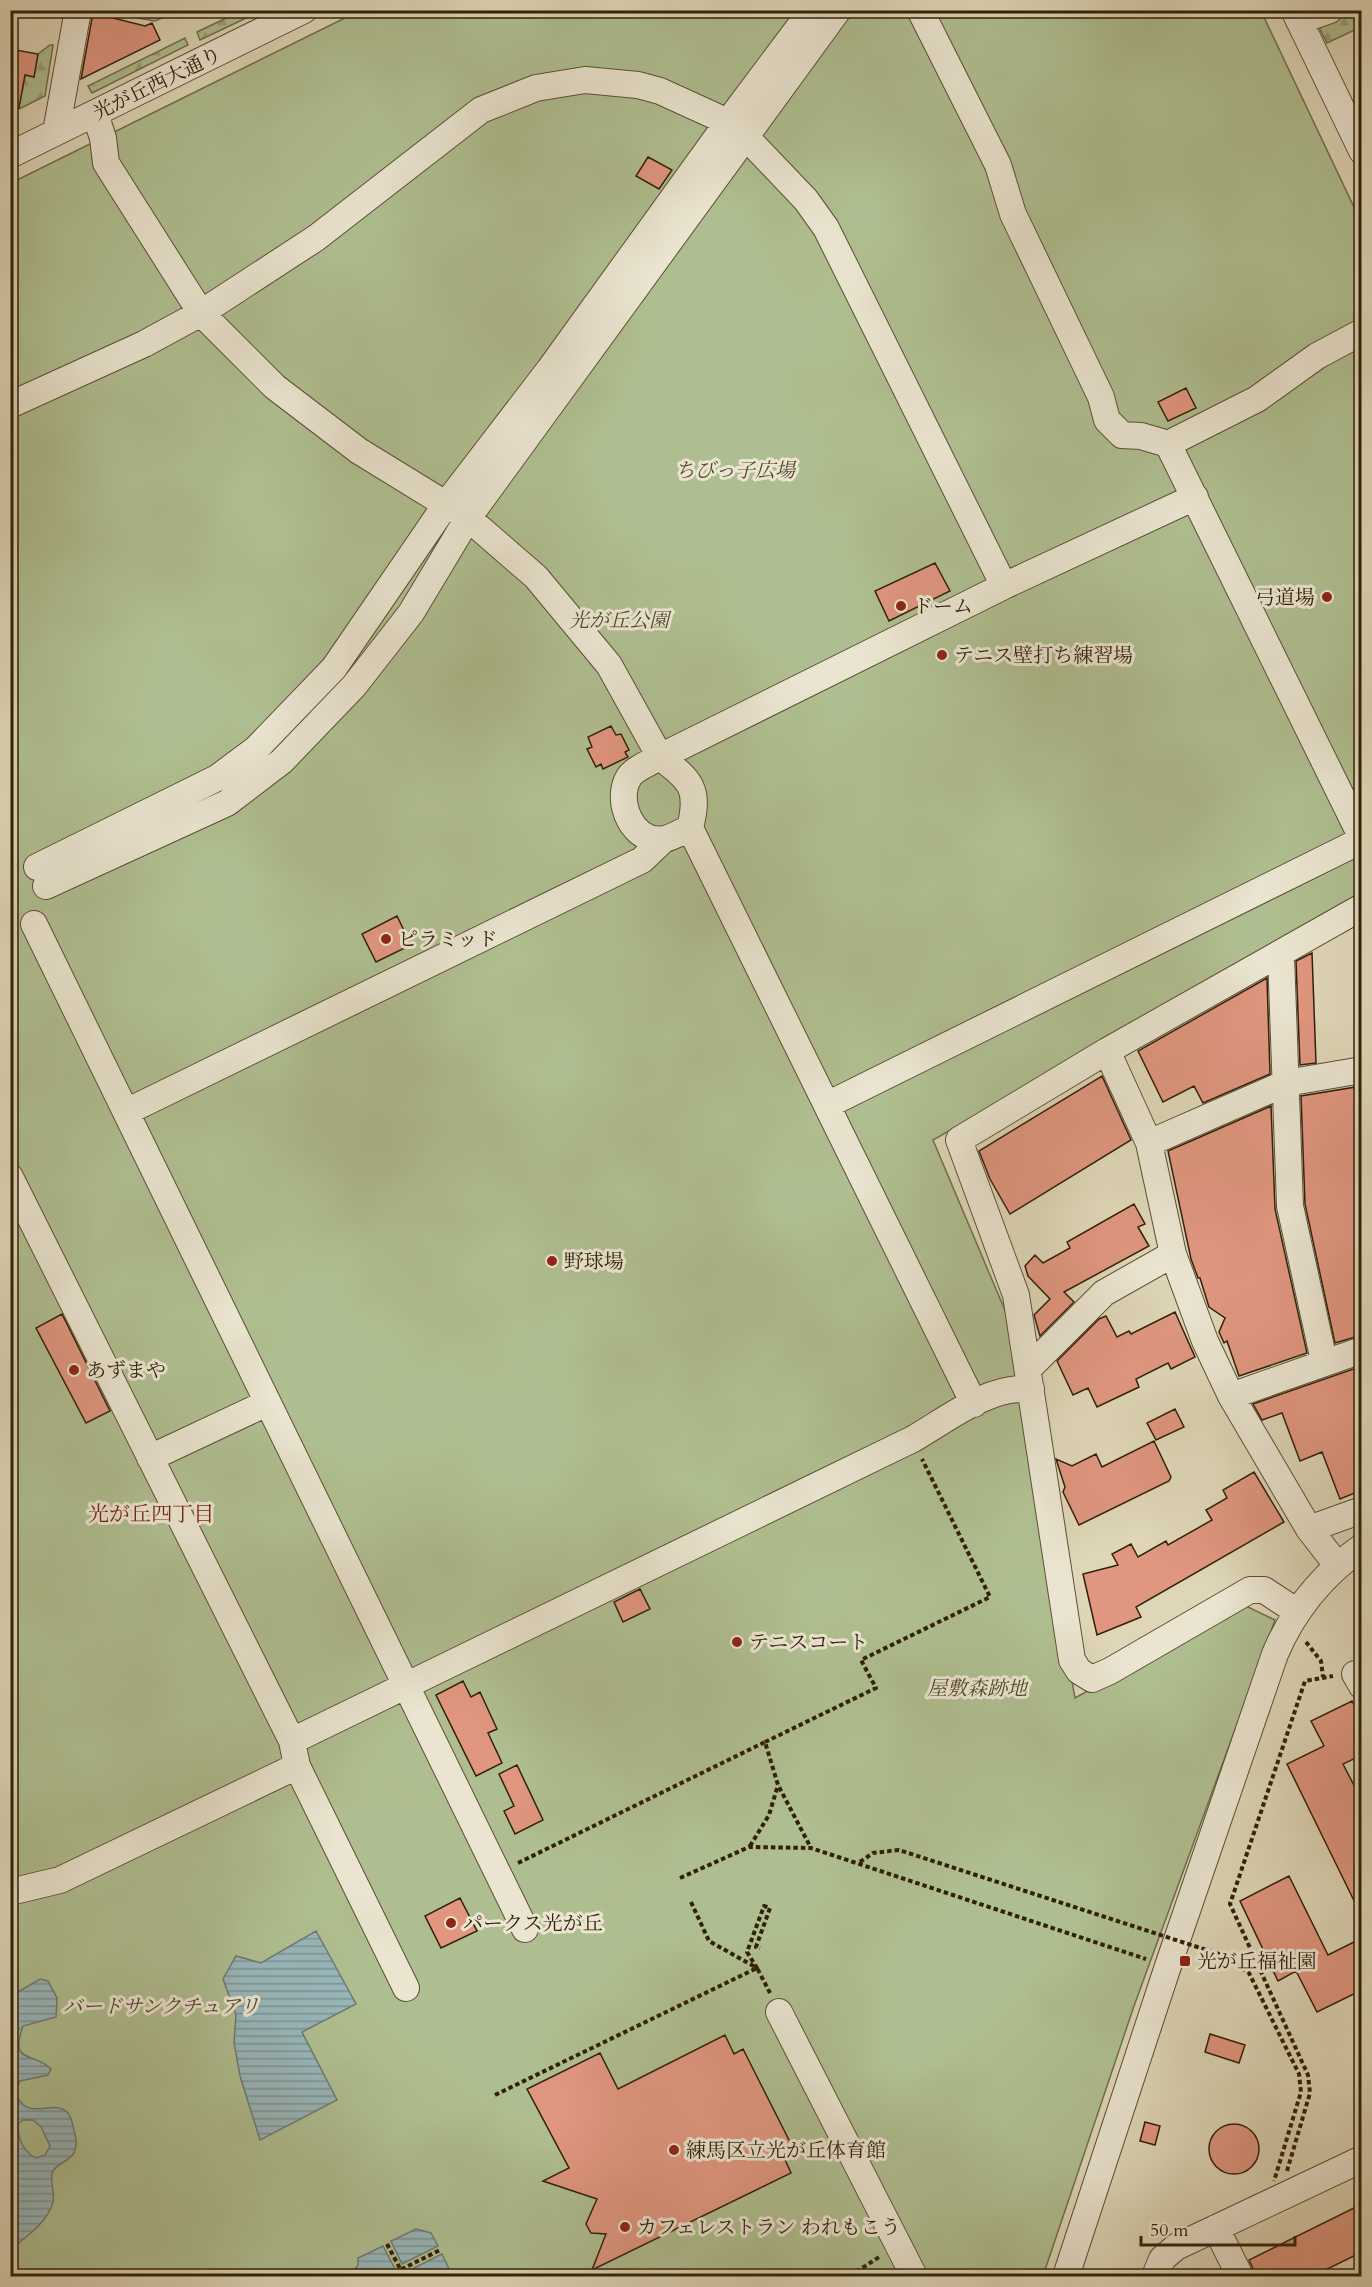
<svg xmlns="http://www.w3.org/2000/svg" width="1372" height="2287" font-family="Cardo,'Noto Serif JP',serif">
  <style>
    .forest { fill: url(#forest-firs); stroke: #706f4c; stroke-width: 1.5 }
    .park { fill: #afbe90; stroke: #706f4c; stroke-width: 1.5 }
    .water { fill: url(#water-rules); stroke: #6e7a73; stroke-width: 1.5; fill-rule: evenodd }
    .building { fill: #e0967f; stroke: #302009; stroke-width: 1.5 }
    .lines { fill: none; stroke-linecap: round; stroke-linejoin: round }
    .minor-casing { stroke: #5c4e34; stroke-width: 28 }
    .path { stroke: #302009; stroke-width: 4; stroke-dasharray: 4.5 3; stroke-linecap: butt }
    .minor { stroke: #eae4d0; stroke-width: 26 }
    .path-bridge { stroke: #302009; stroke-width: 4; stroke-dasharray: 4.5 3; stroke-linecap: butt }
    .poi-dot { fill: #8f2418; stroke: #eae4d0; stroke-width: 2 }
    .labels { text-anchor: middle; stroke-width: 6; stroke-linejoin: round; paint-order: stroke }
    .street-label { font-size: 20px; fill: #302009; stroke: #eae4d0 }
    .park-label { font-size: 20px; font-style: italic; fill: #50482b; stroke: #eae4d0 }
    .poi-label { font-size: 20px; fill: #302009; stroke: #eae4d0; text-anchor: start }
    .neighbourhood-label { font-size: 21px; fill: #7a1f14; stroke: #eae4d0 }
  </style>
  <defs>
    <pattern id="forest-firs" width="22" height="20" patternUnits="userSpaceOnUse" patternTransform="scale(1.5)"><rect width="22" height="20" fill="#afbe90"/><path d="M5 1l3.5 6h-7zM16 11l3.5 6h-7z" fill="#97a37b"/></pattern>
    <pattern id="water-rules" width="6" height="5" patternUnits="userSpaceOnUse" patternTransform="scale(1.5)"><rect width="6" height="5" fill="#98b6ba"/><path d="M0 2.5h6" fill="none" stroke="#7c9495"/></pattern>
  </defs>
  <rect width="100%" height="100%" fill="#ded6b7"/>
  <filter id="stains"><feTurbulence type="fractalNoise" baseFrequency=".00333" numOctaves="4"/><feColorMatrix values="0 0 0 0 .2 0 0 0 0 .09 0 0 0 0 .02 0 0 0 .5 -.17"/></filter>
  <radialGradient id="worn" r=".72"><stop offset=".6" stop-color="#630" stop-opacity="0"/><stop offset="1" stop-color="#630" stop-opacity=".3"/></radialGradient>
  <path class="forest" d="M241 11H261L200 40 197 32Z
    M1355 11H1361V27L1327 43 1319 27Z
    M185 38 188 45 92 93 88 86Z
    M50 45H53L45 96 11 113V90L22 92 25 75 34 76 38 54Z"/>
  <path class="park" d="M96 11 178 10V11L155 21Z
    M359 11H1261L1361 222V896L933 1140 1009 1320 1075 1698 1242 1604 1275 1620 1134 2006 1043 2276H11V183Z"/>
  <path class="water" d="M316 1931 356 2004 302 2032 337 2100 260 2140 240 2076 234 2043 236 2015 223 1979 236 1956 261 1963Z
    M40 1979 48 1981 57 1998 56 2017 23 2026C9 2065 33 2051 51 2069L48 2075 20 2081 15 2091C26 2125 53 2097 68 2113 71 2117 73 2125 74 2130 84 2165 56 2158 52 2174 50 2183 55 2193 53 2202 48 2222 26 2237 11 2249V1996ZM23 2120H33L41 2127 50 2146 45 2155 36 2158C23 2152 18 2138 18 2124Z
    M416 2229 431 2233 438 2246 402 2264 391 2241Z
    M383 2246 395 2269 380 2276H354L353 2272 358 2265V2258Z
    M442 2254 449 2269 443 2276H408L406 2272Z"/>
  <path class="building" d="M93 13 145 26 152 23 160 40 81 79Z
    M10 49 38 54 34 77 25 75 19 108 10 107Z
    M648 157 672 170 659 189 636 176Z
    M1186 388 1196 408 1168 421 1158 402Z
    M935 563 950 591 889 621 875 591Z
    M611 726 616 735 621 734 629 750 625 752 628 757 603 769 601 764 596 767 587 749 592 747 588 737Z
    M397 916 411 945 376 962 362 934Z
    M1312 953 1316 1063 1300 1065 1296 961Z
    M1267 978 1270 1074 1203 1103 1194 1086 1163 1102 1138 1051Z
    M1102 1076 1131 1140 1010 1214 990 1179 979 1151Z
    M1362 1086V1254L1356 1255 1362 1294V1335L1335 1343 1305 1204 1301 1096Z
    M1271 1106 1275 1209 1307 1353 1239 1376 1227 1341 1224 1343 1219 1332 1225 1318 1209 1307 1200 1278H1198L1191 1259 1168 1151Z
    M1134 1204 1145 1224 1138 1227 1149 1246 1064 1292 1074 1302 1040 1336 1034 1315 1050 1299 1028 1276 1025 1266 1035 1255 1043 1263 1070 1248 1067 1242Z
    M1175 1312 1195 1357 1171 1369 1168 1363 1136 1379 1139 1387 1097 1407 1088 1388 1073 1395 1057 1361 1099 1319 1106 1316 1117 1337 1129 1331 1131 1334Z
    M62 1314 110 1411 86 1423 36 1328Z
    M1362 1366V1490L1340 1499 1322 1452 1300 1461 1282 1413 1262 1420 1253 1404Z
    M1175 1409 1184 1427 1156 1440 1147 1423Z
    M1154 1441 1171 1477 1169 1481 1079 1525 1063 1492 1065 1487 1056 1459 1072 1466 1096 1454 1102 1467Z
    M1254 1472 1284 1522 1136 1607 1141 1617 1097 1635 1083 1574 1118 1565 1112 1554 1131 1544 1138 1557 1166 1541 1168 1545 1212 1520 1206 1510 1227 1498 1223 1490Z
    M640 1589 650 1609 623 1622 614 1602Z
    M463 1681 471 1697 480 1692 497 1729 488 1733 502 1763 476 1776 436 1695Z
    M1352 1701 1362 1720V1755L1343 1764 1362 1801V1917L1287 1764 1324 1746 1311 1721Z
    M517 1765 543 1820 515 1834 504 1811 514 1806 499 1774Z
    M1289 1876 1328 1955 1362 1938V1990L1317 2012 1296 1971 1278 1981 1240 1901Z
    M460 1898 477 1931 441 1948 425 1916Z
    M1210 2034 1245 2045 1239 2063 1205 2052Z
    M725 2035 734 2054 743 2049 793 2148 782 2153 791 2173 592 2270 606 2234 591 2233 586 2224 597 2199 543 2181 569 2168 527 2089 600 2053 618 2089Z
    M1145 2122 1160 2126 1155 2145 1140 2141Z
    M1209 2149a25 25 0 1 1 50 0a25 25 0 1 1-50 0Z
    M1362 2204V2252L1311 2277H1257L1249 2260Z"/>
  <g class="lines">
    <defs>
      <path id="minor" d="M920 10 998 165 1013 214 1101 397 1107 420 1122 435 1141 436 1168 444
        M1294 10 1362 151
        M1299 21 1330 10
        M95 114 103 138 106 163 201 313 275 387 359 451 468 518 536 577 609 665 660 757 1004 586 1195 497
        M56 132 78 10
        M10 155 304 10
        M1362 332 1317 356 1257 399 1168 444 1362 838
        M10 405 144 344 201 313 316 238 481 110 536 88 585 80 638 85 660 91 728 122 747 138 806 200 826 228 1004 586
        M690 828C683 831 673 837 665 839 633 845 614 801 629 777 634 769 651 762 660 757 691 781 700 788 690 828L974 1404
        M37 867 217 778 256 749 334 668 447 503 549 370 728 122 812 10
        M46 886 227 803 282 761 354 686 411 613 468 518 838 10
        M34 924 525 1929
        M1281 955 1290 1206 1324 1361
        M1107 1051 1149 1143 1173 1254 1205 1341 1231 1396 1309 1529 1337 1565
        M829 1104 1362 840
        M126 1112 642 860 664 839
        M1149 1143 1286 1083 1362 1070
        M10 1177 292 1741 297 1766 406 1988
        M1028 1369 1104 1293 1173 1254
        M1231 1396 1362 1350
        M150 1458 267 1403
        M1309 1529 1362 1510
        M1296 1611 1264 1590H1250L1110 1671 1092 1679 1079 1671 1072 1660 1016 1295 959 1140 1107 1051 1362 907
        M1355 1674 1362 1686
        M292 1741 913 1439C948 1419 989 1385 1031 1389
        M10 1892 60 1880 297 1766
        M779 2012 914 2276
        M1216 2228 1240 2276
        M1066 2276 1168 1966 1275 1654C1294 1609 1322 1575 1362 1547
        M1155 2276 1162 2259 1176 2247 1362 2159"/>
    </defs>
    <use href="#minor" class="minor-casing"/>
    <path class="path" d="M1306 1642 1321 1661 1323 1677
      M765 1742 876 1688 861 1660 990 1597 922 1459
      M750 1846 769 1815 778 1785
      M518 1863 765 1742 778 1785 811 1848
      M680 1878 749 1847 811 1848 1146 1959
      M691 1902 709 1941 757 1968 747 1952 764 1906 770 1908 756 1947 760 1948
      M495 2095 757 1968 770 1993
      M1287 2171 1310 2093 1308 2075 1230 1904 1305 1681 1333 1676
      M387 2244 404 2276
      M388 2276 440 2250
      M850 2276 879 2257"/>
    <use href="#minor" class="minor"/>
    <path class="path-bridge" d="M860 1862 873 1853 899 1850 1222 1955 1249 1973 1299 2074 1301 2092 1274 2181"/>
  </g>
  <g class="poi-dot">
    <circle cx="1327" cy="597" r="6"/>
    <circle cx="901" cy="606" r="6"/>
    <circle cx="942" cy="655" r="6"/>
    <circle cx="386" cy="939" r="6"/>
    <circle cx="552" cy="1261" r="6"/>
    <circle cx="74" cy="1370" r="6"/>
    <circle cx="737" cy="1642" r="6"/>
    <circle cx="451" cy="1923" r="6"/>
    <rect x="1179" y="1955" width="12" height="12" rx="3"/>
    <circle cx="674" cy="2150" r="6"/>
    <circle cx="625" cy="2227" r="6"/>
  </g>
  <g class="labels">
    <g class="street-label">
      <text transform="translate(157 83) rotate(-26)" y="7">光が丘西大通り</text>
    </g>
    <g class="park-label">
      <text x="735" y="477">ちびっ子広場</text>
      <text x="619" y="627">光が丘公園</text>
      <text x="977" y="1695">屋敷森跡地</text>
      <text x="161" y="2013">バードサンクチュアリ</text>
    </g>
    <g class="poi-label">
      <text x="1315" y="604" text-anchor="end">弓道場</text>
      <text x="913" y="613">ドーム</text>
      <text x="954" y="662">テニス壁打ち練習場</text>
      <text x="398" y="946">ピラミッド</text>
      <text x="564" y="1268">野球場</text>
      <text x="86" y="1377">あずまや</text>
      <text x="749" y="1649">テニスコート</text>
      <text x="463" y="1930">パークス光が丘</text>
      <text x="1197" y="1968">光が丘福祉園</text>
      <text x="686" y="2157">練馬区立光が丘体育館</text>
      <text x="637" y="2234">カフェレストラン われもこう</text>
    </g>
    <g class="neighbourhood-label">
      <text x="151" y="1521">光が丘四丁目</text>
    </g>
  </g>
  <rect width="1372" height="2287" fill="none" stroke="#ded6b7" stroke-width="36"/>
  <rect x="12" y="12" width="1348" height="2263" fill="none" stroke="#302009" stroke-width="3"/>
  <rect x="18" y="18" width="1336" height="2251" fill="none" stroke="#302009" stroke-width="1.5"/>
  <path d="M1141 2236v9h154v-9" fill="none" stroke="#302009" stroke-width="3"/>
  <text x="1150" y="2236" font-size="18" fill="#302009" stroke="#eae4d0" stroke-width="4.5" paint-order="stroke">50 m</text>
  <rect width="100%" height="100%" filter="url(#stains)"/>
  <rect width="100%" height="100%" fill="url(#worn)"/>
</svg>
